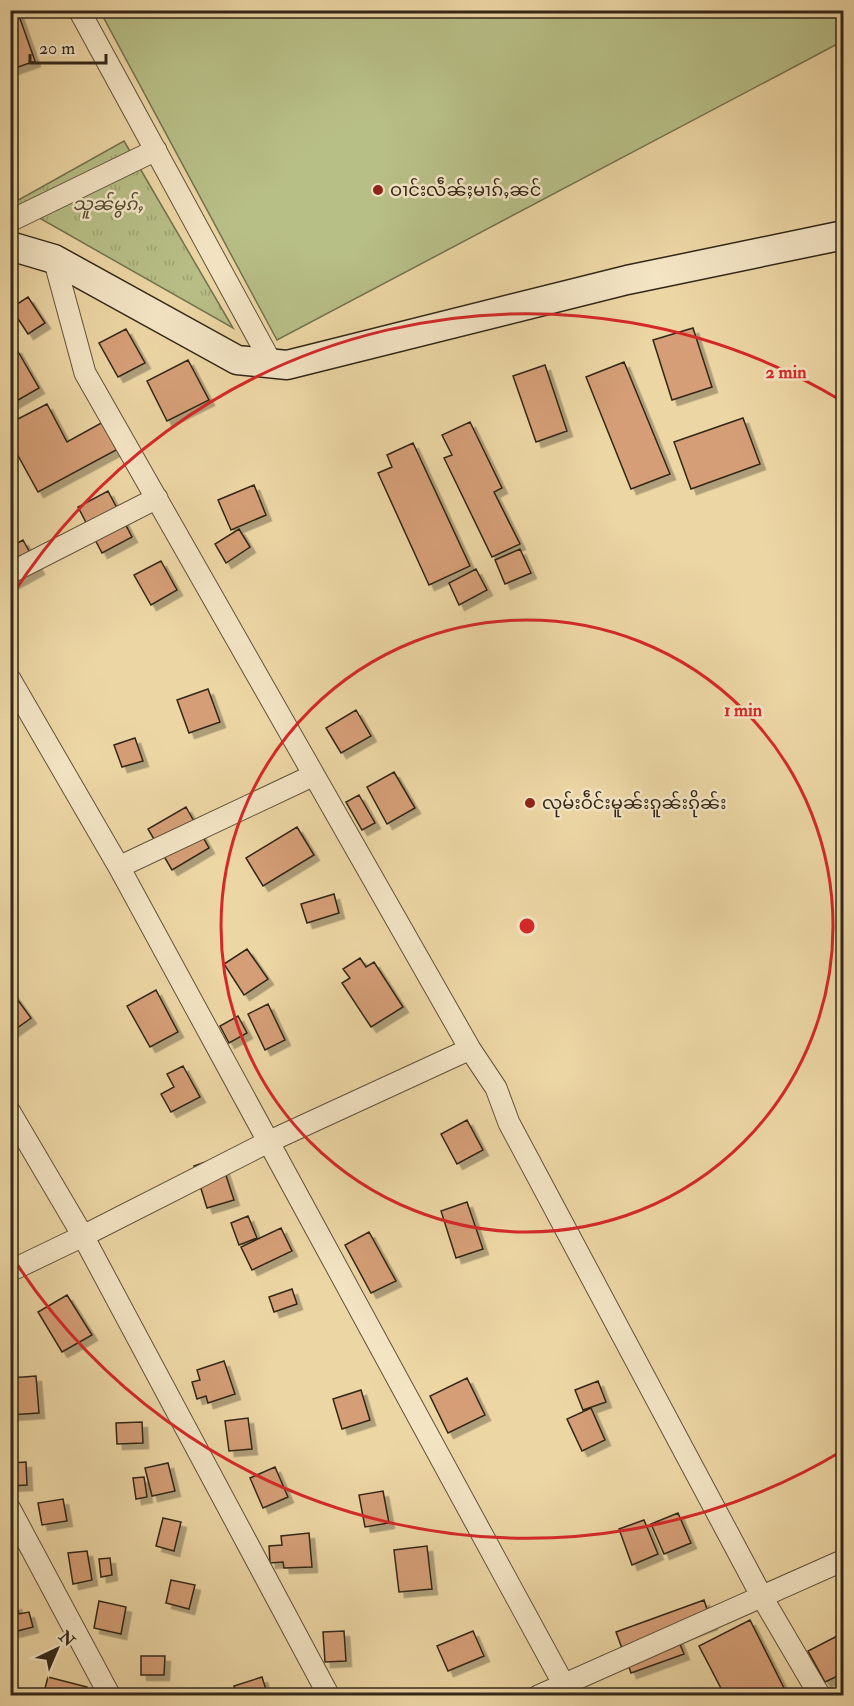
<svg xmlns="http://www.w3.org/2000/svg" width="854" height="1706" font-family="'IM FELL Double Pica','Noto Sans Myanmar',serif">
  <style>
    .green { fill: #b7be86; stroke: #74724f; stroke-width: 1.5 }
    .park { fill: url(#park-tufts); stroke: #74724f; stroke-width: 1.5 }
    .building { fill: #d59e76; stroke: #322718; stroke-width: 1.5; filter: url(#shadow) }
    .lines { fill: none; stroke-linecap: round; stroke-linejoin: round }
    .minor-casing { stroke: #60533b; stroke-width: 23 }
    .secondary-casing { stroke: #322718; stroke-width: 31 }
    .minor { stroke: #f3e4c4; stroke-width: 21 }
    .secondary { stroke: #f3e4c4; stroke-width: 28 }
    .ring { fill: none; stroke: #d62828; stroke-width: 3 }
    .poi-dot { fill: #8f2418; stroke: #f3e4c4; stroke-width: 2 }
    .labels { text-anchor: middle; stroke-width: 5; stroke-linejoin: round; paint-order: stroke }
    .poi-label { font-size: 18px; fill: #322718; stroke: #f3e4c4; text-anchor: start }
    .park-label { font-size: 18px; font-style: italic; fill: #534d34; stroke: #f3e4c4 }
    .centre { fill: #d62828; stroke: #f3e4c4; stroke-width: 3 }
    .ring-label { font-size: 18px; text-anchor: middle; font-weight: bold; fill: #d62828; stroke: #f3e4c4; stroke-width: 5; stroke-linejoin: round; paint-order: stroke }
  </style>
  <defs>
    <pattern id="park-tufts" width="24" height="20" patternUnits="userSpaceOnUse" patternTransform="scale(1.5)"><rect width="24" height="20" fill="#b7be86"/><path d="M3 7l-1-3M5 7V3M7 7l1-3M15 17l-1-3M17 17v-4M19 17l1-3" fill="none" stroke="#9ea373"/></pattern>
    <filter id="shadow"><feDropShadow dx="5.5" dy="5.5" stdDeviation="0" flood-color="#0004"/></filter>
  </defs>
  <rect width="100%" height="100%" fill="#ecd6a4"/>
  <filter id="stains"><feTurbulence type="fractalNoise" baseFrequency=".00333" numOctaves="4"/><feColorMatrix values="0 0 0 0 .2 0 0 0 0 .09 0 0 0 0 .02 0 0 0 .5 -.17"/></filter>
  <radialGradient id="worn" r=".72"><stop offset=".6" stop-color="#630" stop-opacity="0"/><stop offset="1" stop-color="#630" stop-opacity=".3"/></radialGradient>
  <path class="green" d="M843 10V41L277 340 100 11Z"/>
  <path class="park" d="M124 141 233 328 13 203Z"/>
  <path class="building" d="M10 10H17L35 61 10 70Z
    M28 297 45 323 28 334 11 308Z
    M693 328 712 387 672 400 653 340Z
    M126 329 145 363 118 377 99 343Z
    M16 348 39 388 13 403 10 400V352Z
    M188 360 209 400 167 421 147 381Z
    M624 362 670 474 631 489 586 377Z
    M545 365 567 431 536 442 513 376Z
    M47 404 67 442 103 422 118 449 38 492 10 441V423Z
    M743 418 760 464 691 489 674 442Z
    M470 422 502 488 494 492 520 544 492 557 444 458 452 455 442 435Z
    M413 443 470 566 429 585 378 473 392 467 387 455Z
    M254 485 266 515 231 530 218 500Z
    M108 491 132 537 102 553 78 507Z
    M239 529 250 547 226 563 215 544Z
    M23 540 39 569 10 585V547Z
    M520 549 531 573 505 584 495 560Z
    M161 561 177 590 151 605 134 575Z
    M476 569 487 590 459 605 449 583Z
    M208 689 220 722 189 733 177 700Z
    M356 710 371 736 341 753 326 728Z
    M135 738 143 761 122 767 114 745Z
    M394 772 415 808 387 824 367 787Z
    M359 795 375 823 362 830 346 802Z
    M186 807 209 848 172 870 148 829Z
    M297 827 314 855 263 886 246 858Z
    M334 894 339 913 307 923 301 904Z
    M247 949 268 979 244 995 224 964Z
    M360 958 366 967 374 962 403 1007 371 1027 342 983 350 978 343 969Z
    M156 990 178 1032 150 1047 127 1006Z
    M12 992 31 1018 10 1033V993Z
    M268 1004 285 1040 265 1050 248 1014Z
    M238 1016 247 1033 229 1043 220 1026Z
    M183 1066 200 1097 171 1112 161 1094 174 1087 167 1074Z
    M467 1120 483 1150 457 1164 441 1134Z
    M220 1157 234 1200 207 1208 194 1166Z
    M467 1202 483 1249 456 1258 441 1211Z
    M248 1216 257 1238 239 1245 231 1223Z
    M281 1228 292 1251 252 1270 241 1247Z
    M369 1232 396 1281 371 1293 345 1245Z
    M292 1289 297 1304 274 1312 269 1297Z
    M67 1295 92 1335 62 1352 38 1312Z
    M224 1361 235 1394 208 1403 206 1396 197 1399 192 1382 200 1380 197 1370Z
    M36 1376 39 1413 10 1415V1378Z
    M467 1378 485 1415 448 1433 430 1396Z
    M598 1381 606 1402 583 1410 575 1390Z
    M361 1390 370 1420 342 1429 333 1399Z
    M591 1408 605 1440 582 1451 567 1419Z
    M248 1418 252 1449 229 1451 225 1421Z
    M142 1422 143 1443 117 1444 116 1423Z
    M26 1462 27 1485 10 1486V1463Z
    M168 1463 175 1491 152 1496 145 1468Z
    M275 1467 288 1497 263 1508 250 1478Z
    M144 1477 147 1497 136 1499 133 1478Z
    M383 1491 389 1523 365 1527 359 1495Z
    M63 1499 67 1521 42 1525 38 1503Z
    M678 1513 691 1543 664 1554 651 1524Z
    M163 1518 181 1522 174 1551 156 1546Z
    M644 1520 658 1554 632 1565 619 1529Z
    M309 1533 312 1567 284 1568 283 1562 270 1563 269 1546 282 1545 281 1536Z
    M427 1546 432 1589 399 1592 394 1550Z
    M87 1551 92 1580 73 1584 68 1553Z
    M110 1558 112 1575 101 1577 99 1559Z
    M171 1580 195 1585 189 1609 166 1603Z
    M704 1600 712 1624 677 1637 684 1654 631 1673 616 1632Z
    M99 1601 126 1607 121 1634 94 1628Z
    M16 1604 19 1614 29 1612 33 1627 10 1633V1606Z
    M750 1620 788 1696H725L699 1646Z
    M344 1631 346 1661 325 1662 323 1632Z
    M473 1631 484 1656 448 1671 437 1646Z
    M843 1633 844 1673 825 1682 808 1651Z
    M141 1656H165L164 1675H141Z
    M48 1677 87 1687 84 1696H43Z
    M262 1677 268 1696H237L234 1686Z"/>
  <g class="lines">
    <defs>
      <path id="minor" d="M79 10 272 364
        M10 221 156 150
        M54 259 85 373 470 1049 496 1088 509 1123 762 1597 820 1696
        M10 573 157 498
        M10 679 119 867 570 1696
        M119 867 314 775
        M10 1112 83 1236 329 1696
        M10 1271 83 1236 268 1142 470 1049
        M10 1509 110 1696
        M538 1696 844 1560"/>
      <path id="secondary" d="M10 246 54 259 237 360 287 365 627 280 844 235"/>
    </defs>
    <use href="#minor" class="minor-casing"/>
    <use href="#secondary" class="secondary-casing"/>
    <use href="#minor" class="minor"/>
    <use href="#secondary" class="secondary"/>
  </g>
  <g class="ring">
    <circle cx="527" cy="926" r="306"/>
    <path d="M842 1451A612 612 0 0 1 11 1255M11 597A612 612 0 0 1 842 401"/>
  </g>
  <g class="poi-dot">
    <circle cx="378" cy="190" r="6"/>
    <circle cx="530" cy="803" r="6"/>
  </g>
  <g class="labels">
    <g class="poi-label">
      <text x="390" y="196">ဝၢင်းလဵၼ်ႈမၢၵ်ႇၼင်</text>
      <text x="542" y="809">လုမ်းဝဵင်းမူၼ်းၵူၼ်းၵိုၼ်း</text>
    </g>
    <g class="park-label">
      <text x="108" y="210">သူၼ်မွၵ်ႇ</text>
    </g>
  </g>
  <circle cx="527" cy="926" r="9" class="centre"/>
  <g class="ring-label">
    <text x="786" y="378">2 min</text>
    <text x="743" y="716">1 min</text>
  </g>
  <rect width="854" height="1706" fill="none" stroke="#ecd6a4" stroke-width="36"/>
  <rect x="12" y="12" width="830" height="1682" fill="none" stroke="#322718" stroke-width="3"/>
  <rect x="18" y="18" width="818" height="1670" fill="none" stroke="#322718" stroke-width="1.5"/>
  <g transform="translate(57 1649) rotate(44)" stroke="#f3e4c4" stroke-width="4.5" paint-order="stroke">
  <path d="M0-4.5L10 22L0 15L-10 22Z" fill="#322718"/>
  <text y="-9" font-size="16" font-weight="bold" text-anchor="middle" fill="#322718">N</text>
  </g>
  <path d="M30 54v9h76v-9" fill="none" stroke="#322718" stroke-width="3"/>
  <text x="39" y="54" font-size="18" fill="#322718" stroke="#f3e4c4" stroke-width="4.5" paint-order="stroke">20 m</text>
  <rect width="100%" height="100%" filter="url(#stains)"/>
  <rect width="100%" height="100%" fill="url(#worn)"/>
</svg>
